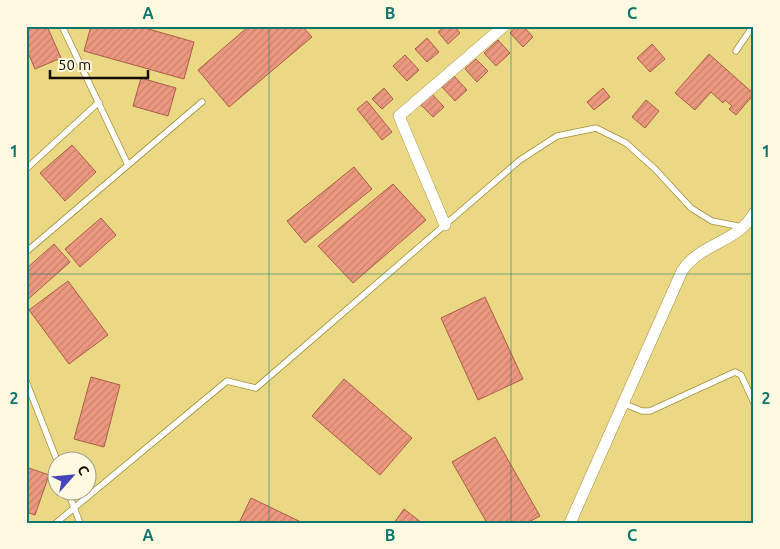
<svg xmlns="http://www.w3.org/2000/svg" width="780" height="549" font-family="Ubuntu,sans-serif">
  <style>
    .building { fill: url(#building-hatch); stroke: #aa5d47 }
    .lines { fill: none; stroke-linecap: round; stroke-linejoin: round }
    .service-casing { stroke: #a18f3a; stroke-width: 7 }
    .minor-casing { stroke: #a18f3a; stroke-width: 12 }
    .service { stroke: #fff; stroke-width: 5.5 }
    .minor { stroke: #fff; stroke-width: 11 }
    .grid { fill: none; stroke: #0f766e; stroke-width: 1; stroke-opacity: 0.55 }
    .neatline { fill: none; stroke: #0f766e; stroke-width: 2 }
    .grid-label { font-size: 16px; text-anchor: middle; font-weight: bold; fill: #0f766e }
  </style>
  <defs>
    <pattern id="building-hatch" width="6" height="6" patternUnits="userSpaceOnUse" patternTransform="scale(1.25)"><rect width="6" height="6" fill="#ec9880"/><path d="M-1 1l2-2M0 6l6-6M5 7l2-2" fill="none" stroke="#ca826d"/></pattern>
  </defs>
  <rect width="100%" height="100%" fill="#ebd884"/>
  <path class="building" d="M26 26H47L61 58 35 69 26 48Z
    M91 26H138L194 42 184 79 84 51Z
    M249 26H302L312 37 229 107 198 70Z
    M445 26H454L460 33 448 44 438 32Z
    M517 26H523L533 37 523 47 510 33Z
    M427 38 439 52 427 62 415 49Z
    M498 40 510 53 496 66 484 53Z
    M652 44 665 59 650 72 637 58Z
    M709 54 754 94 736 115 729 109 732 106 725 100 723 103 711 92 695 110 675 93Z
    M405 55 419 70 407 81 393 66Z
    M476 59 488 71 477 82 465 69Z
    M454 76 467 90 455 101 442 87Z
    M141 78 176 88 168 116 133 106Z
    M384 88 393 99 382 109 372 99Z
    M603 88 610 97 594 110 587 102Z
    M432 94 444 107 433 117 421 105Z
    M646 100 659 111 645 128 632 117Z
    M367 101 392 132 382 140 357 109Z
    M72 145 96 172 65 201 40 173Z
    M354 167 372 189 305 243 287 221Z
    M393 184 426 220 353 283 318 246Z
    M101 218 116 235 80 267 65 249Z
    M54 244 70 262 26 301V269Z
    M68 281 108 335 69 364 29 310Z
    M485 297 523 379 478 400 441 318Z
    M91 377 120 385 104 447 74 439Z
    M344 379 412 438 380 475 312 416Z
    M495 437 540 516 527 523H487L452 462Z
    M26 467 49 475 35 515 26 512Z
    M251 498 303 523H239Z
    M404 509 422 523H394Z"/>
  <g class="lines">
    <defs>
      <path id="service" d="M62 26 128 165
        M736 51 753 26
        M26 169 99 102
        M26 252 202 102
        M26 381 58 463
        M622 403 642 411H650L735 372 741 375 754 403
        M68 492 80 523
        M56 523 227 381 256 388 520 160 557 136 596 128 626 143 655 169 691 208 712 221 743 227"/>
      <path id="minor" d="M445 225 399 116 504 26
        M570 523 682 271C700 243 739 242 754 213"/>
    </defs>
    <use href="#service" class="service-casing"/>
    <use href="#minor" class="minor-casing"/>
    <use href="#service" class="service"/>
    <use href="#minor" class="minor"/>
  </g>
  <path class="grid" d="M269 26V523M511 26V523M26 274H754"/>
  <rect width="780" height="549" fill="none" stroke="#fef9e1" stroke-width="55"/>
  <g transform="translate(72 476) rotate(63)"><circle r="24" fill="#fef9e1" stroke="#a09b87"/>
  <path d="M0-4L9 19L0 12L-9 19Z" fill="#4545ba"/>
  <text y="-8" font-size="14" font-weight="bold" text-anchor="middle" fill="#140e00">С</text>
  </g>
  <path d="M50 70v8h98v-8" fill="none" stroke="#140e00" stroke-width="2.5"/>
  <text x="58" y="70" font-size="15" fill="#140e00" stroke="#fef9e1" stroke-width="4" paint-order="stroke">50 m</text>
  <rect x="28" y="28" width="724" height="494" class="neatline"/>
  <g class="grid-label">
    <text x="148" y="19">A</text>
    <text x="390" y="19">B</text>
    <text x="632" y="19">C</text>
    <text x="14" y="157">1</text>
    <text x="766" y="157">1</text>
    <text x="14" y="404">2</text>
    <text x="766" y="404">2</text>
    <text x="148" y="541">A</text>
    <text x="390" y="541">B</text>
    <text x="632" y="541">C</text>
  </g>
</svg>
